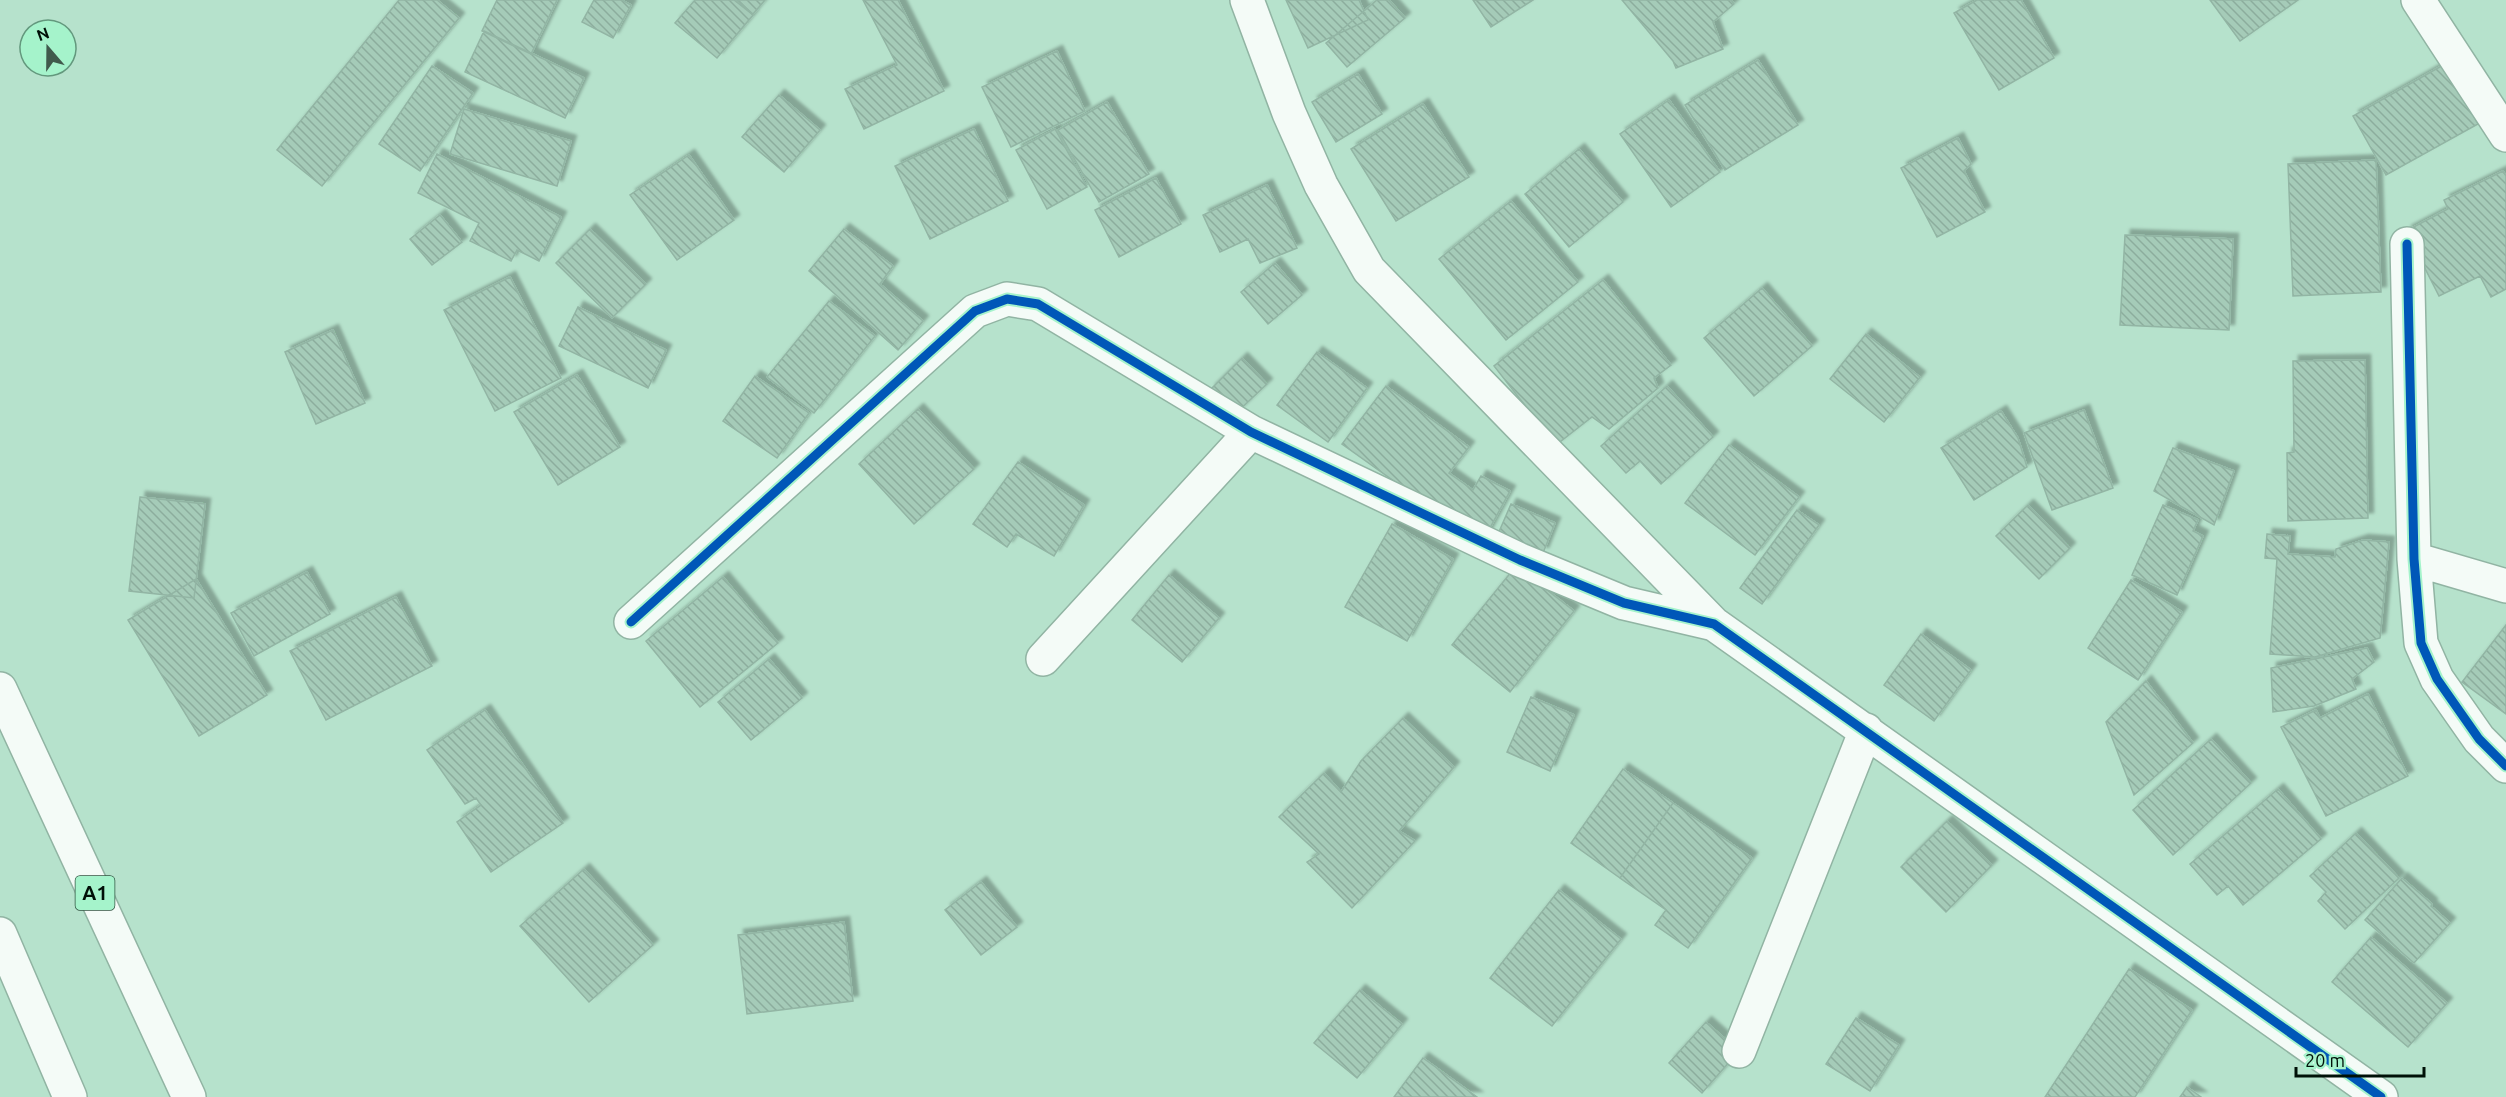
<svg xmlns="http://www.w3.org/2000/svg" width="2506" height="1097" font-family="Ubuntu,sans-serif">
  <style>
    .building { fill: url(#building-back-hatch); stroke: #92b5a4; stroke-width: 1.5; filter: url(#shadow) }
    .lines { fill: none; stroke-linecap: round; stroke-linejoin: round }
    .minor-casing { stroke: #91b4a3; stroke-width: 36 }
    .highway-casing { stroke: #91b4a3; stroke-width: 36 }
    .minor { stroke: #f4fbf7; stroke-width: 33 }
    .highway { stroke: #f4fbf7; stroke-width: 33 }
    .cycleway-casing { stroke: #a5f3cb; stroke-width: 13 }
    .cycleway { stroke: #0057b8; stroke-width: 9 }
    .labels { text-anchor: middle; stroke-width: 6; stroke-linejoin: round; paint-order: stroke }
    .shield { fill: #a5f3cb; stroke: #325442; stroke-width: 1.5 }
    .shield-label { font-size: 20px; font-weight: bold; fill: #001007 }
  </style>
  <defs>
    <pattern id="building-back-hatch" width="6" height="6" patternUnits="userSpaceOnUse" patternTransform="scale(1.5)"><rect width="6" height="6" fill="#a5cbb8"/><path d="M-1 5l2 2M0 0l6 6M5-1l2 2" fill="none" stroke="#8cad9d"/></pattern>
    <filter id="shadow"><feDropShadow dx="5.5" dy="-5.5" stdDeviation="1.5" flood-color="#0004"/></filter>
  </defs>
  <rect width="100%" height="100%" fill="#b6e2cc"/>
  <path class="building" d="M399 0H437L459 18 322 186 277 150Z
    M497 0H557L531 54 482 31Z
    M594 0H622L631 5 613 38 582 22Z
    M695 0H734L753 15 717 58 675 23Z
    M737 0H765L753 14Z
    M863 0H898L944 91 864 129 845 89 897 65Z
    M1286 0H1359L1368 20 1308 48Z
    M1377 0H1389L1405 18 1347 67 1326 43Z
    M1473 0H1533L1491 27Z
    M1622 0H1731L1734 4 1713 22 1723 49 1676 68 1673 61Z
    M1977 0H2021L2054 58 1999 90 1954 13Z
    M2210 0H2298L2240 41Z
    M484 31 584 78 565 118 465 72Z
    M1057 51 1085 111 1011 147 982 87Z
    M1758 60 1798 125 1725 170 1685 105Z
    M2445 64 2478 124 2386 175 2353 116Z
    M432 66 473 93 420 171 379 144Z
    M1358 74 1382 114 1336 142 1312 102Z
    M779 95 820 130 784 172 742 137Z
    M1669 100 1720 172 1671 207 1620 134Z
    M1107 102 1149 174 1099 202 1058 130Z
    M1423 104 1469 177 1396 221 1351 149Z
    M464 109 571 141 557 186 450 154Z
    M974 129 1008 201 930 239 895 166Z
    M1055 129 1087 187 1047 209 1016 150Z
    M1958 138 1971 164 1964 171 1985 212 1937 237 1901 168Z
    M1579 149 1623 202 1569 247 1525 194Z
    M437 154 561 217 539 261 517 250 511 261 470 241 479 223 418 193Z
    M689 155 734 220 677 260 630 195Z
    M2376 160 2381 292 2293 296 2288 164Z
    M2503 171 2506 176V289L2491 297 2480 276 2439 296 2406 231 2448 209 2444 200Z
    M1156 178 1181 224 1119 257 1095 210Z
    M1267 185 1297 248 1260 263 1248 239 1220 252 1203 215Z
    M1511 201 1578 282 1506 340 1439 259Z
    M440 215 462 242 432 265 410 239Z
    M590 229 646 284 612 318 556 263Z
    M844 229 893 266 880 284 923 321 898 350 809 271Z
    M2125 235 2233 239 2229 330 2120 325Z
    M1275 263 1302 295 1268 324 1241 292Z
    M510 277 561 378 495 411 444 310Z
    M1603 280 1671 365 1654 378 1658 388 1609 429 1592 417 1556 445 1494 366Z
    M1762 288 1812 346 1754 396 1704 338Z
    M829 301 875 336 814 413 767 377Z
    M578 307 666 350 648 388 559 346Z
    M333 330 365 403 316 424 285 352Z
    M1866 334 1920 377 1884 422 1830 379Z
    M1317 352 1367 388 1328 442 1277 405Z
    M1242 358 1267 384 1234 415 1210 390Z
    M2365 360 2368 518 2288 521 2287 453 2294 452 2293 361Z
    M577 375 620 447 558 485 514 412Z
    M755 376 809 413 777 458 723 421Z
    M1386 386 1469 447 1449 473 1473 490 1481 476 1510 491 1485 537 1457 526 1342 444Z
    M1667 386 1713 437 1661 484 1640 461 1626 473 1601 446Z
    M918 409 974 469 914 524 859 464Z
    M2084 410 2113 488 2052 510 2024 433Z
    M2001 411 2018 438 2027 467 1974 500 1941 448Z
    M1729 445 1799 497 1755 555 1685 503Z
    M2173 448 2234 471 2214 525 2154 491Z
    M1018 462 1084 505 1054 556 1016 534 1007 547 973 524Z
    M140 497 205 504 194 598 129 591Z
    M1511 504 1555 523 1543 553 1498 534Z
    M2028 505 2070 548 2039 579 1996 536Z
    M2163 505 2198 520 2193 531 2203 536 2177 595 2132 575Z
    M1797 510 1819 525 1762 604 1740 588Z
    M1392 524 1453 559 1407 641 1345 607Z
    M2267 534 2290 536 2288 554 2335 557 2336 549 2363 540 2389 542 2380 638 2315 657 2270 654 2277 559 2265 558Z
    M1516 566 1574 611 1510 692 1452 645Z
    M307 572 330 614 254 656 231 613Z
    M1169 575 1219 618 1182 662 1132 620Z
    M723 577 778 643 700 707 646 641Z
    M196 579 267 695 199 736 128 620Z
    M2131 580 2182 612 2138 680 2088 648Z
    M396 597 432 666 326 720 290 651Z
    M2506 625V714L2462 682Z
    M1921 634 1971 670 1934 721 1884 685Z
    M2367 648 2374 662 2352 679 2356 689 2314 706 2273 712 2271 668Z
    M769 659 802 698 751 740 718 702Z
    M2146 681 2193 743 2134 795 2106 722Z
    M2368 694 2408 776 2326 816 2281 727 2316 710 2320 718Z
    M1531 697 1574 715 1550 771 1507 752Z
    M485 710 563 823 491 872 457 822 481 805 476 798 465 804 427 750Z
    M1403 718 1454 767 1399 831 1415 841 1352 908 1307 862 1319 854 1279 817 1324 773 1341 792 1361 761Z
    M2211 739 2251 783 2173 855 2133 810Z
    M1623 769 1673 803 1620 878 1571 843Z
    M2278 789 2321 839 2243 905 2228 886 2217 895 2190 864Z
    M1673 803 1752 858 1688 948 1655 925 1666 910 1620 878Z
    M1947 821 1992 865 1946 912 1901 867Z
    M2356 833 2399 878 2345 929 2318 901 2326 892 2310 876Z
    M584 869 653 945 589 1002 520 926Z
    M2402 878 2432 904 2431 906 2450 923 2414 963 2365 920Z
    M981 882 1017 927 981 955 945 910Z
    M1559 890 1621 939 1552 1026 1490 978Z
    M844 922 853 1001 747 1014 738 935Z
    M2371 937 2447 1003 2408 1047 2332 982Z
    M2129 969 2192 1010 2135 1097H2045Z
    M1360 990 1402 1024 1357 1078 1314 1043Z
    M1856 1018 1899 1045 1870 1091 1826 1064Z
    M1706 1022 1739 1051 1702 1093 1669 1063Z
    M1423 1058 1477 1097H1394Z
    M2187 1087 2201 1097H2180Z"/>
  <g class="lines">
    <defs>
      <path id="minor" d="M1247 0 1289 113 1321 185 1369 270 1714 624
        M2418 0 2506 135
        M2407 244 2414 559 2421 643 2437 679 2479 739 2506 766
        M2414 559 2506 586
        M631 622 975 311 1007 299 1038 304 1251 432 1520 560 1624 603 1714 624 2381 1097
        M1043 659 1251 432
        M1739 1051 1866 730"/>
      <path id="highway" d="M0 689 189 1097
        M0 934 70 1097"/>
    </defs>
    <use href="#minor" class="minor-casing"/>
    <use href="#highway" class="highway-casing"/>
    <use href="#minor" class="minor"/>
    <use href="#highway" class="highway"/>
    <defs>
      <path id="cycleway" d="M2407 244 2414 559 2421 643 2437 679 2479 739 2506 766
        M631 622 975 311 1007 299 1038 304 1251 432 1520 560 1624 603 1714 624 2381 1097"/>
    </defs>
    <use href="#cycleway" class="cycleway-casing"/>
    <use href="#cycleway" class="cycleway"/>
  </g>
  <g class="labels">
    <rect class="shield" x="75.5" y="876" width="39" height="34" rx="4.5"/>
    <g class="shield-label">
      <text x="95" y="900">A1</text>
    </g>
  </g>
  <g transform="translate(48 48) rotate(340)"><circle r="28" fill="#a5f3cb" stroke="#63987d" stroke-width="1.5"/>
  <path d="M0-4.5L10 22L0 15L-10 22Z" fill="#405a4c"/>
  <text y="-9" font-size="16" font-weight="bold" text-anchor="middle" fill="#001007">N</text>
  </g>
  <path d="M2296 1067v9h128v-9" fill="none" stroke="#001007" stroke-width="3"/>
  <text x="2305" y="1067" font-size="18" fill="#001007" stroke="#a5f3cb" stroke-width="4.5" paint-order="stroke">20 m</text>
</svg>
